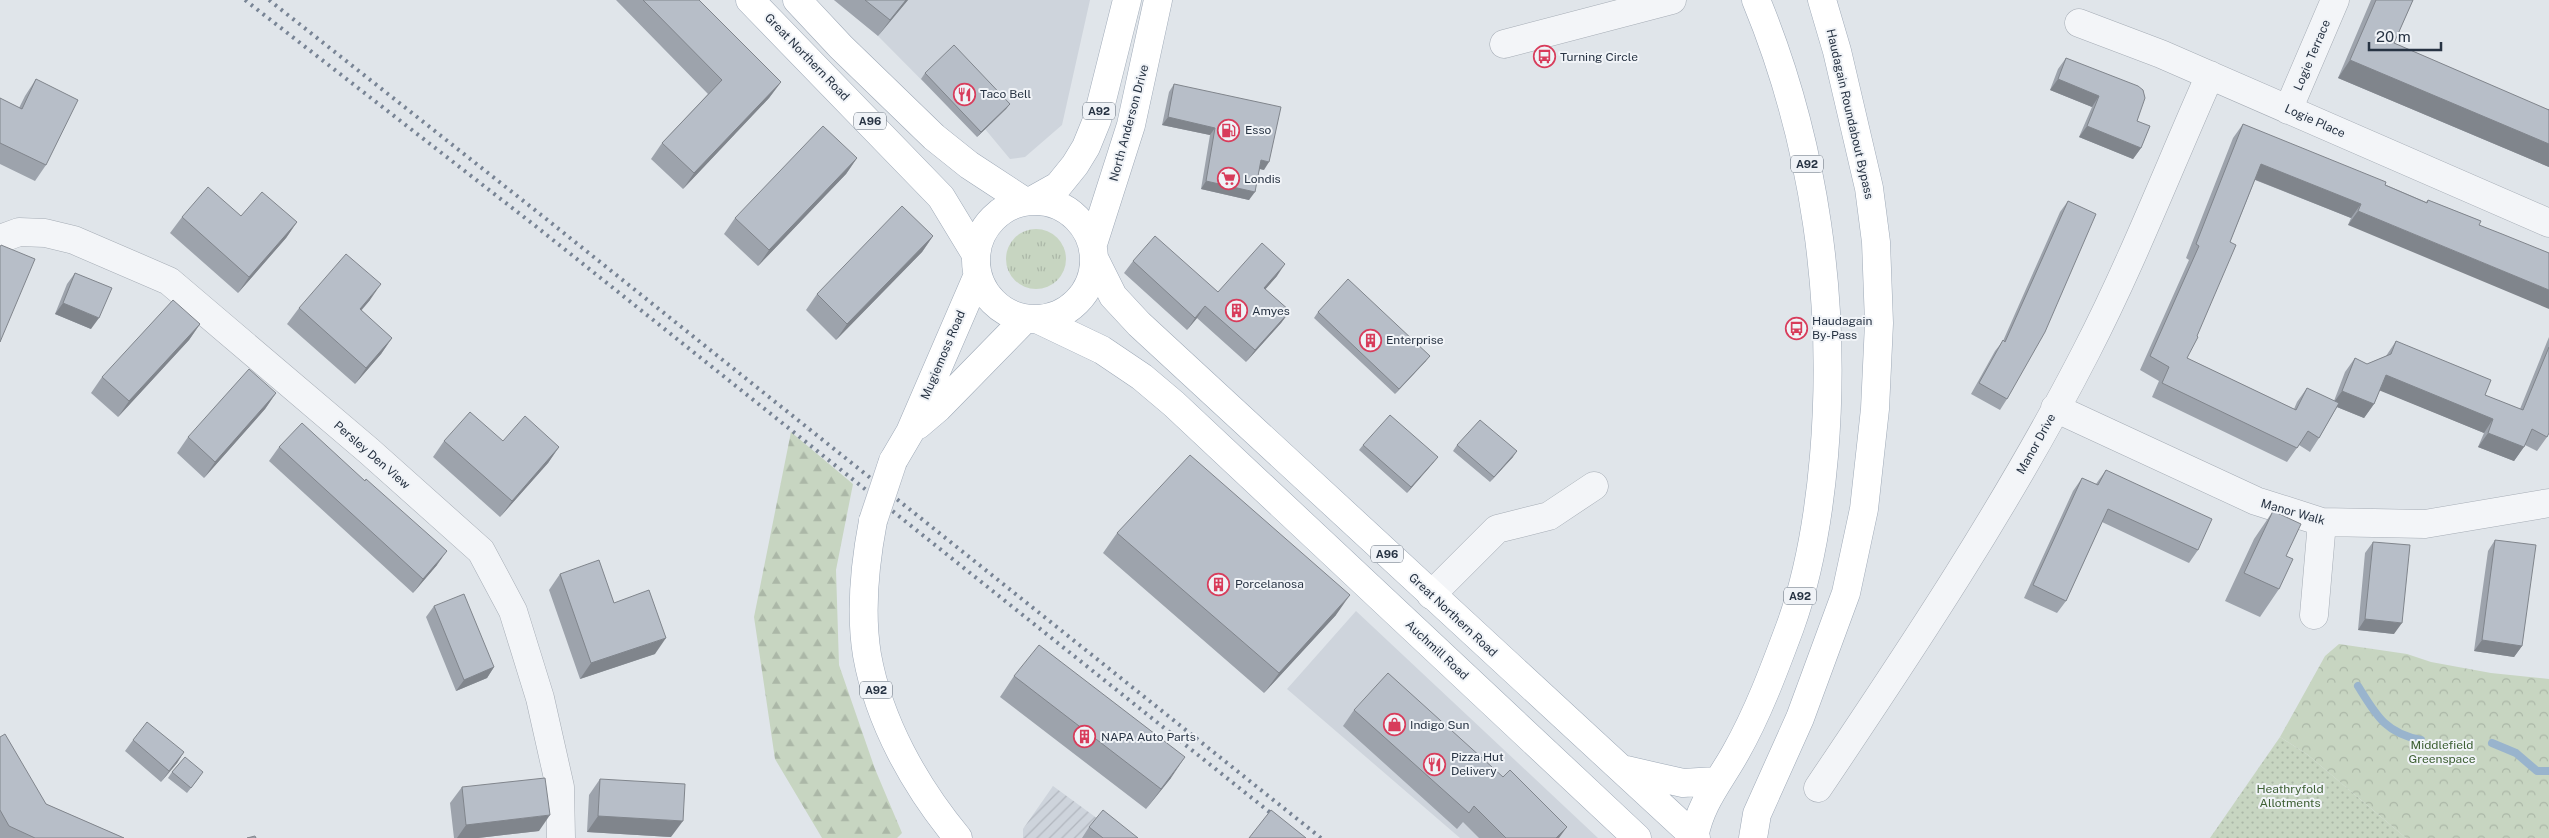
<svg xmlns="http://www.w3.org/2000/svg" width="2549" height="838" font-family="'Public Sans',sans-serif">
  <style>
    .built { fill: #ced4dc }
    .industrial { fill: url(#industrial-furrows) }
    .grass { fill: url(#grass-tufts) }
    .forest { fill: url(#forest-firs) }
    .park { fill: url(#park-crowns) }
    .garden { fill: url(#garden-dots) }
    .lines { fill: none; stroke-linecap: round; stroke-linejoin: round }
    .stream { stroke: #99b4cd; stroke-width: 8 }
    .street-casing { stroke: #a5acb5; stroke-width: 29 }
    .primary-casing { stroke: #9ea9b7; stroke-width: 29 }
    .street { stroke: #f3f5f8; stroke-width: 28 }
    .primary { stroke: #fff; stroke-width: 28 }
    .rail { stroke: #788495; stroke-width: 4; stroke-dasharray: 2.5 5; stroke-linecap: butt }
    .primary-bridge-casing { stroke: #9ea9b7; stroke-width: 29; stroke-linecap: butt }
    .primary-bridge { stroke: #fff; stroke-width: 28 }
    .wall { fill: #9da3ac }
    .shaded-wall { fill: #80858c }
    .building { fill: #b7bec8; stroke: #80858c }
    .labels { text-anchor: middle; stroke-width: 4; stroke-linejoin: round; paint-order: stroke }
    .shield { fill: #f0f3f7; stroke: #636d79; stroke-width: 1 }
    .shield-label { font-size: 11px; font-weight: bold; fill: #273343 }
    .street-label { font-size: 12px; fill: #273343; stroke: #f0f3f7 }
    .poi-label { font-size: 12px; fill: #273343; stroke: #f0f3f7; text-anchor: start }
    .park-label { font-size: 12px; fill: #3e6034; stroke: #f0f3f7 }
  </style>
  <defs>
    <pattern id="industrial-furrows" width="10" height="10" patternUnits="userSpaceOnUse" patternTransform="scale(1.25)"><rect width="10" height="10" fill="#ced4dc"/><path d="M-1 1l2-2M0 10L10 0M9 11l2-2" fill="none" stroke="#b1b6be"/></pattern>
    <pattern id="grass-tufts" width="24" height="20" patternUnits="userSpaceOnUse" patternTransform="scale(1.25)"><rect width="24" height="20" fill="#c7d5c1"/><path d="M3 7l-1-3M5 7V3M7 7l1-3M15 17l-1-3M17 17v-4M19 17l1-3" fill="none" stroke="#abb7a7"/></pattern>
    <pattern id="forest-firs" width="22" height="20" patternUnits="userSpaceOnUse" patternTransform="scale(1.25)"><rect width="22" height="20" fill="#c7d5c1"/><path d="M5 1l3.5 6h-7zM16 11l3.5 6h-7z" fill="#abb7a7"/></pattern>
    <pattern id="park-crowns" width="20" height="18" patternUnits="userSpaceOnUse" patternTransform="scale(1.25)"><rect width="20" height="18" fill="#c7d5c1"/><path d="M2 6a3 3 0 1 1 6 0M12 15a3 3 0 1 1 6 0" fill="none" stroke="#abb7a7"/></pattern>
    <pattern id="garden-dots" width="8" height="8" patternUnits="userSpaceOnUse" patternTransform="scale(1.25)"><rect width="8" height="8" fill="#c7d5c1"/><path d="M2 2h.1M6 6h.1" fill="none" stroke="#abb7a7" stroke-width="1.8" stroke-linecap="round"/></pattern>
  </defs>
  <rect width="100%" height="100%" fill="#e0e5ea"/>
  <path class="built" d="M834 0H1090L1062 125 1025 157 1010 159 985 129 977 136 878 36Z
    M1356 611 1598 838H1460L1287 689Z"/>
  <path class="industrial" d="M1053 786 1124 838H1023V829Z"/>
  <path class="grass" d="M1006 259a30 30 0 1 1 60 0a30 30 0 1 1-60 0Z"/>
  <path class="forest" d="M791 432 853 484 836 570 839 665 875 769 902 833 897 838H822L775 759 754 617Z"/>
  <path class="park" d="M2339 644 2407 654 2431 662 2491 673 2549 679V838H2406L2308 755 2280 737 2325 656Z"/>
  <path class="garden" d="M2280 737 2308 755 2406 838H2210Z"/>
  <g class="lines">
    <path class="stream" d="M2358 686C2376 715 2385 733 2421 740
      M2492 743 2516 753 2537 771H2549"/>
    <defs>
      <path id="street" d="M2079 23 2161 54 2549 223
        M1504 44 1672 0
        M2288 110 2335 0
        M0 239 19 232 45 233 74 240 169 281 369 451 481 551 513 611 540 698 560 787 561 838
        M2055 408 2256 501 2322 522 2425 524 2549 503
        M1431 595 1497 529 1549 516 1594 486
        M2314 615 2322 522
        M1818 788C1913 647 2008 504 2086 352 2132 263 2169 167 2210 75"/>
      <path id="primary" d="M750 0 941 197 975 253
        M797 0 841 47 934 137 969 165 1024 201
        M1033 200 1058 186 1075 165 1086 147 1097 120 1127 0
        M976 260a59 59 0 1 1 118 0a59 59 0 1 1-118 0Z
        M1093 244 1131 125 1158 0
        M1095 260 1113 296 1139 324 1696 838
        M1037 319 1102 350 1142 377 1174 404 1637 838
        M918 425 938 408 1025 319
        M893 461 910 432 977 277
        M873 521C865 563 860 612 867 655 879 722 915 786 958 838
        M1626 770 1683 783 1716 781
        M1694 838C1700 803 1720 781 1736 752 1758 713 1774 670 1790 627 1810 572 1819 514 1824 456 1837 301 1815 143 1756 0
        M1753 838 1757 814 1800 718 1846 593 1864 509 1875 409 1879 323 1876 242 1869 188 1837 51 1822 0"/>
    </defs>
    <use href="#street" class="street-casing"/>
    <use href="#primary" class="primary-casing"/>
    <use href="#street" class="street"/>
    <use href="#primary" class="primary"/>
    <path class="rail" d="M245 0 538 228 1302 838
      M269 0 545 218 1321 838"/>
    <defs>
      <path id="primary-bridge" d="M873 521 893 461"/>
    </defs>
    <use href="#primary-bridge" class="primary-bridge-casing"/>
    <use href="#primary-bridge" class="primary-bridge"/>
  </g>
  <path class="wall" d="M616 0H699L781 82 769 98 683 189 651 159 662 143 708 94Z
    M834 0H908L878 36Z
    M2371 0H2413L2394 43 2548 110 2549 109V167L2338 78Z
    M2066 58 2137 121 2141 148 2133 159 2079 137 2092 107 2050 90 2058 69Z
    M925 73 1010 104 1006 109 977 137 921 79Z
    M36 79 46 165 35 181 0 164V98L19 108 25 96Z
    M1174 84 1264 170 1260 169 1249 200 1201 189 1210 135 1162 125 1169 92Z
    M2243 124 2426 202 2428 200 2481 221 2348 225 2351 218 2255 180 2230 242 2187 358 2294 409 2297 402 2307 388 2334 401 2345 372 2355 358 2367 364 2386 356 2396 341 2485 395 2520 409 2549 337V433L2547 437 2537 451 2525 445 2514 461 2478 447 2484 433 2380 390 2374 404 2364 418 2337 407 2319 438 2310 452 2299 445 2287 462 2152 397 2159 381 2140 370 2189 260 2186 258 2233 138Z
    M857 158 846 174 758 266 724 234 735 218Z
    M2068 201 2007 399 2000 410 1971 394 1995 351 2003 341 2060 212Z
    M241 216 297 222 286 238 238 293 170 233 182 217Z
    M933 236 922 252 836 340 806 310 817 294Z
    M1133 261 1218 292 1277 276 1265 289 1290 311 1281 323 1246 362 1197 318 1187 330 1124 273Z
    M75 273 91 329 55 314 67 284Z
    M370 300 361 311 392 338 381 354 355 384 287 324 299 308Z
    M1318 312 1426 361 1395 394 1314 318Z
    M200 324 189 340 118 417 91 393 102 377Z
    M276 393 265 409 204 478 177 453 188 437Z
    M444 441H503L559 447 548 463 500 517 433 457Z
    M1363 445 1434 462 1407 493 1359 450Z
    M1457 445 1513 457 1490 482 1453 451Z
    M279 447 437 565 413 593 269 461Z
    M2106 470 2198 550 2189 563 2102 522 2066 601 2057 613 2024 598 2073 491 2082 478 2096 484Z
    M2273 511 2286 556 2279 589 2260 617 2225 601 2254 539Z
    M1117 533 1336 615 1264 693 1103 553Z
    M2495 540 2522 646 2514 657 2474 651 2488 551Z
    M2373 542 2394 634 2358 630 2365 553Z
    M560 574 614 603 655 654 580 679 549 590Z
    M434 606 494 667 487 678 456 691 426 617Z
    M1014 676 1171 778 1146 809 1000 697Z
    M1354 710 1559 838H1479L1463 822 1457 829 1343 726Z
    M0 737 46 804 124 838H0Z
    M133 740 184 752 177 763 161 782 125 751Z
    M172 772 199 778 187 793 168 778Z
    M600 779 671 837 587 832 589 795Z
    M462 787 539 831 478 838H454L450 803Z
    M1089 827 1138 838H1082Z"/>
  <path class="shaded-wall" d="M906 0H908L878 36 890 20Z
    M2350 60 2549 144V167L2338 78Z
    M2058 79 2099 96 2092 107 2050 90Z
    M781 82 769 98 683 189 694 173Z
    M1010 104 1006 109 977 137 981 132Z
    M1168 117 1215 128 1210 135 1162 125Z
    M2087 126 2141 148 2133 159 2079 137Z
    M857 158 846 174 758 266 769 250Z
    M1261 160 1269 162 1264 170 1256 168Z
    M2261 164 2361 204 2351 218 2251 178Z
    M1206 181 1255 192 1249 200 1201 189Z
    M2358 211 2549 290V309L2348 225Z
    M297 222 286 238 238 293 249 277Z
    M933 236 922 252 836 340 847 324Z
    M1285 264 1277 276 1256 300 1264 288Z
    M381 284 370 300 348 325 360 309Z
    M63 303 99 318 91 329 55 314Z
    M1205 306 1197 318 1187 330 1195 318Z
    M1290 311 1281 323 1246 362 1255 350Z
    M200 324 189 340 118 417 129 401Z
    M392 338 381 354 355 384 366 368Z
    M1430 356 1426 361 1395 394 1399 389Z
    M2386 375 2493 419 2484 433 2376 389Z
    M2342 391 2374 404 2364 418 2332 405Z
    M276 393 265 409 204 478 215 462Z
    M2488 433 2524 447 2514 461 2478 447Z
    M559 447 548 463 500 517 512 501Z
    M1517 451 1513 457 1490 482 1494 477Z
    M1438 457 1434 462 1407 493 1411 487Z
    M447 551 437 565 413 593 423 579Z
    M1350 595 1336 615 1264 693 1279 673Z
    M2365 619 2402 623 2394 634 2358 630Z
    M666 638 655 654 580 679 591 663Z
    M2482 640 2522 646 2514 657 2474 651Z
    M494 667 487 678 456 691 464 680Z
    M184 752 177 763 161 782 169 771Z
    M1185 757 1171 778 1146 809Z
    M550 815 539 831 478 838H457L466 825Z
    M598 816 683 821 671 837 587 832Z
    M1567 827 1559 838H1556Z"/>
  <path class="building" d="M643 0H699L781 82 694 173 662 143 722 80Z
    M865 0H906L890 20Z
    M2376 0H2413L2394 43 2549 110V109V144L2350 60Z
    M954 45 1010 104 981 132 925 73Z
    M2066 58 2138 86 2143 90 2145 98 2137 121 2150 126 2141 148 2087 126 2099 96 2058 79Z
    M36 79 78 100 46 165 0 143V98L22 109Z
    M1174 84 1281 107 1269 162 1261 160 1255 192 1206 181 1215 128 1168 117Z
    M2243 124 2386 182 2385 185 2427 203 2428 200 2481 221 2479 225 2502 234 2549 253V290L2358 211 2361 204 2261 164 2230 242 2236 245 2197 336 2198 337 2187 358 2296 410 2307 388 2339 403 2319 438 2308 431 2297 448 2162 383 2169 367 2150 356 2199 246 2196 244Z
    M823 126 857 158 769 250 735 218Z
    M208 187 241 216 262 192 297 222 249 277 182 217Z
    M2068 201 2096 214 2045 332 2007 399 1979 383 2003 340 2005 342Z
    M902 206 933 236 847 324 817 294Z
    M1155 236 1218 292 1262 243 1285 264 1264 288 1290 311 1255 350 1205 306 1195 318 1133 261Z
    M1 245 35 259 0 342V247Z
    M346 254 381 284 360 309 392 338 366 368 299 308Z
    M75 273 112 288 99 318 63 303Z
    M1348 279 1430 356 1399 389 1318 312Z
    M173 300 200 324 129 401 102 377Z
    M2396 341 2491 380 2485 395 2523 410 2549 347V433L2547 437 2532 429 2524 447 2488 433 2493 419 2386 375 2374 404 2342 391 2355 358 2367 364 2391 354Z
    M249 369 276 393 215 462 188 437Z
    M470 412 503 441 525 416 559 447 512 501 444 441Z
    M1390 415 1438 457 1411 487 1363 445Z
    M1480 420 1517 451 1494 477 1457 445Z
    M302 423 365 481 366 479 447 551 423 579 279 447Z
    M1190 455 1350 595 1279 673 1117 533Z
    M2106 470 2212 519 2198 550 2108 509 2066 601 2033 585 2082 478 2098 485Z
    M2273 511 2301 524 2286 556 2293 559 2279 589 2244 573Z
    M2495 540 2536 545 2522 646 2482 640Z
    M2373 542 2410 545 2402 623 2365 619Z
    M599 560 614 603 649 590 666 638 591 663 560 574Z
    M464 594 494 667 464 680 434 606Z
    M1039 645 1185 757 1161 789 1014 676Z
    M1388 673 1503 777 1510 770 1567 827 1556 838H1506L1474 806 1469 813 1354 710Z
    M147 722 184 752 169 771 133 740Z
    M5 734 46 804 124 838H35L9 826 0 810V737Z
    M185 757 203 772 191 788 172 772Z
    M545 778 550 815 466 825 462 787Z
    M600 779 685 784 683 821 598 816Z
    M1103 810 1138 838H1103L1089 827Z
    M1271 810 1306 838H1249Z
    M255 836 256 838H247Z"/>
  <defs>
    <symbol id="bus-ring" viewBox="-11 -11 22 22"><circle r="9.5" fill="#f0f3f7" stroke="#d83c5b" stroke-width="1.5"/><path d="M-5-6H5V4H4V6H2V4H-2V6H-4V4H-5ZM-3.5-4V0h7V-4ZM-3.5 1.2v1.5H-2V1.2ZM2 1.2v1.5H3.5V1.2Z" fill="#d83c5b"/></symbol>
    <symbol id="restaurant-ring" viewBox="-11 -11 22 22"><circle r="9.5" fill="#f0f3f7" stroke="#d83c5b" stroke-width="1.5"/><path d="M-5-6h1v4h1v-4h1v4h1v-4h1v5L-1.5 .5V6h-2V.5L-5-1ZM5-6V6H3V1.5H1.5Q1.5-4 5-6Z" fill="#d83c5b"/></symbol>
    <symbol id="fuel-ring" viewBox="-11 -11 22 22"><circle r="9.5" fill="#f0f3f7" stroke="#d83c5b" stroke-width="1.5"/><path d="M-5.5-6h7V0h2V4h1.3V-2.5L3-4.5l.8-.8L6-3V5H2.5V1h-1V6h-7ZM-4.2-4.7v3.2H.2V-4.7Z" fill="#d83c5b"/></symbol>
    <symbol id="supermarket-ring" viewBox="-11 -11 22 22"><circle r="9.5" fill="#f0f3f7" stroke="#d83c5b" stroke-width="1.5"/><path d="M-6-5.5h2.5l.6 2H6L4.5 2H-2.5L-4.4-4H-6ZM-1.5 3.2a1.3 1.3 0 1 0 .1 0ZM3 3.2a1.3 1.3 0 1 0 .1 0Z" fill="#d83c5b"/></symbol>
    <symbol id="building-ring" viewBox="-11 -11 22 22"><circle r="9.5" fill="#f0f3f7" stroke="#d83c5b" stroke-width="1.5"/><path d="M-4-6H4V6H1V3H-1V6H-4ZM-2.5-4.3h1.7v1.8h-1.7ZM.8-4.3h1.7v1.8H.8ZM-2.5-1h1.7V.8h-1.7ZM.8-1h1.7V.8H.8Z" fill="#d83c5b"/></symbol>
    <symbol id="shop-ring" viewBox="-11 -11 22 22"><circle r="9.5" fill="#f0f3f7" stroke="#d83c5b" stroke-width="1.5"/><path d="M-5-2.5h2.3a2.7 3.5 0 0 1 5.4 0H5L5.5 6h-11ZM-1.5-2.5h3a1.5 2.3 0 0 0-3 0Z" fill="#d83c5b"/></symbol>
  </defs>
  <g fill-rule="evenodd">
    <use href="#bus-ring" x="1532" y="44" width="25" height="25"/>
    <use href="#restaurant-ring" x="952" y="82" width="25" height="25"/>
    <use href="#fuel-ring" x="1216" y="118" width="25" height="25"/>
    <use href="#supermarket-ring" x="1216" y="166" width="25" height="25"/>
    <use href="#building-ring" x="1224" y="298" width="25" height="25"/>
    <use href="#bus-ring" x="1784" y="316" width="25" height="25"/>
    <use href="#building-ring" x="1358" y="328" width="25" height="25"/>
    <use href="#building-ring" x="1206" y="572" width="25" height="25"/>
    <use href="#shop-ring" x="1382" y="712" width="25" height="25"/>
    <use href="#building-ring" x="1072" y="724" width="25" height="25"/>
    <use href="#restaurant-ring" x="1422" y="752" width="25" height="25"/>
  </g>
  <g class="labels">
    <g class="shield">
      <rect x="1083" y="102.5" width="32" height="17" rx="4"/>
      <rect x="854" y="112.5" width="32" height="17" rx="4"/>
      <rect x="1791" y="155.5" width="32" height="17" rx="4"/>
      <rect x="1371" y="545.5" width="32" height="17" rx="4"/>
      <rect x="1784" y="587.5" width="32" height="17" rx="4"/>
      <rect x="860" y="681.5" width="32" height="17" rx="4"/>
    </g>
    <g class="shield-label">
      <text x="1099" y="115">A92</text>
      <text x="870" y="125">A96</text>
      <text x="1807" y="168">A92</text>
      <text x="1387" y="558">A96</text>
      <text x="1800" y="600">A92</text>
      <text x="876" y="694">A92</text>
    </g>
    <g class="street-label">
      <text transform="translate(2312 55) rotate(-67)" y="4">Logie Terrace</text>
      <text transform="translate(807 57) rotate(46)" y="4">Great Northern Road</text>
      <text transform="translate(1850 114) rotate(77)" y="4">Haudagain Roundabout Bypass</text>
      <text transform="translate(2315 121) rotate(24)" y="4">Logie Place</text>
      <text transform="translate(1129 123) rotate(-75)" y="4">North Anderson Drive</text>
      <text transform="translate(943 355) rotate(-67)" y="4">Mugiemoss Road</text>
      <text transform="translate(2036 444) rotate(-61)" y="4">Manor Drive</text>
      <text transform="translate(372 455) rotate(41)" y="4">Persley Den View</text>
      <text transform="translate(2293 512) rotate(16)" y="4">Manor Walk</text>
      <text transform="translate(1453 615) rotate(43)" y="4">Great Northern Road</text>
      <text transform="translate(1437 650) rotate(43)" y="4">Auchmill Road</text>
    </g>
    <g class="poi-label">
      <text x="1560" y="61">Turning Circle</text>
      <text x="980" y="98">Taco Bell</text>
      <text x="1245" y="134">Esso</text>
      <text x="1244" y="183">Londis</text>
      <text x="1252" y="315">Amyes</text>
      <text x="1812" y="325">Haudagain<tspan x="1812" dy="14">By-Pass</tspan></text>
      <text x="1386" y="344">Enterprise</text>
      <text x="1235" y="588">Porcelanosa</text>
      <text x="1410" y="729">Indigo Sun</text>
      <text x="1101" y="741">NAPA Auto Parts</text>
      <text x="1451" y="761">Pizza Hut<tspan x="1451" dy="14">Delivery</tspan></text>
    </g>
    <g class="park-label">
      <text x="2442" y="749">Middlefield<tspan x="2442" dy="14">Greenspace</tspan></text>
      <text x="2290" y="793">Heathryfold<tspan x="2290" dy="14">Allotments</tspan></text>
    </g>
  </g>
  <path d="M2369 42v8h72v-8" fill="none" stroke="#273343" stroke-width="2.5"/>
  <text x="2376" y="42" font-size="15" fill="#273343" stroke="#f0f3f7" stroke-width="4" paint-order="stroke">20 m</text>
</svg>
